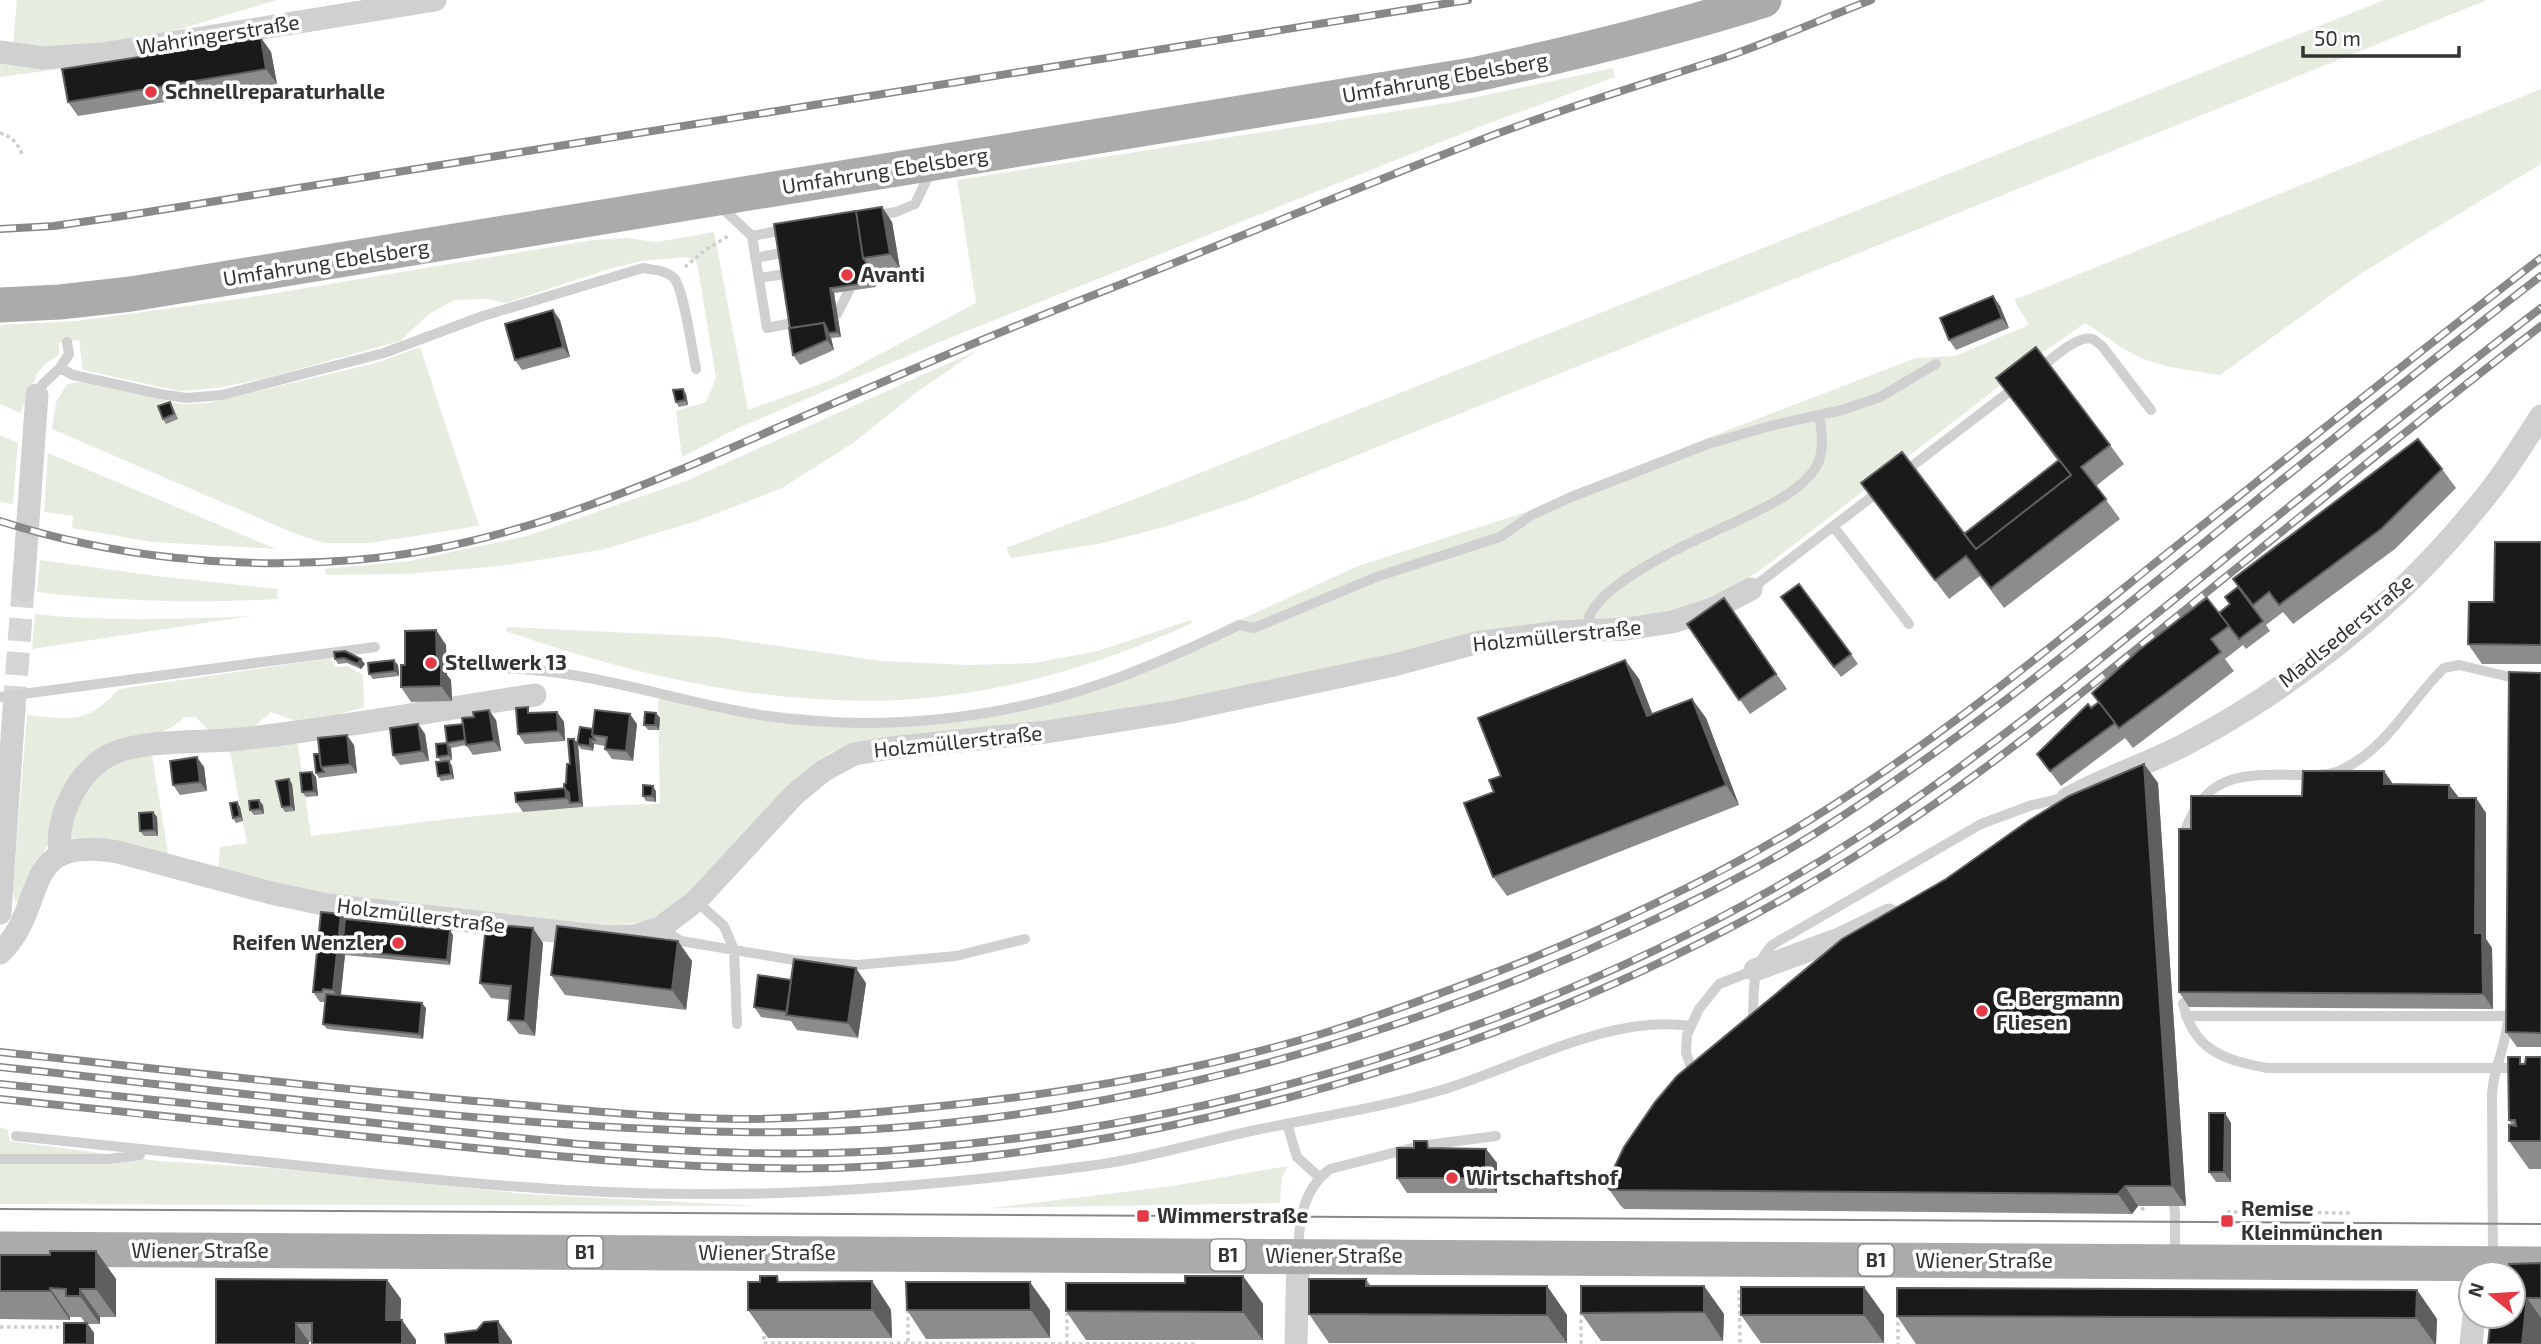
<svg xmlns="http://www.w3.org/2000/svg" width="2541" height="1344" font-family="'Exo 2',sans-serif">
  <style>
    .green { fill: #e6ecdf }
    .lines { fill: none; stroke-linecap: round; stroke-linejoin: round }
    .minor-tunnel { stroke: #d6d6d6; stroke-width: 23; stroke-dasharray: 23 11; stroke-linecap: butt }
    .path { stroke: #cdcdcd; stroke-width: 3.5; stroke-dasharray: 3.5 3.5; stroke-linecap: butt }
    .service { stroke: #d0d0d0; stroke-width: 10 }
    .minor { stroke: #d0d0d0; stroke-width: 23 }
    .primary { stroke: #ababab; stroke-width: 35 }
    .tram { stroke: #888; stroke-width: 2 }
    .rail-casing { stroke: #888; stroke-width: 8 }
    .rail { stroke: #fff; stroke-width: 5; stroke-dasharray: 16; stroke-linecap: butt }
    .service-bridge { stroke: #d0d0d0; stroke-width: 10 }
    .wall { fill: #8c8c8c }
    .shaded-wall { fill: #5f5f5f }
    .building { fill: #1a1a1a; stroke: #5f5f5f; stroke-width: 2 }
    .poi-dot { fill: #e63946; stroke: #fff; stroke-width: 2.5 }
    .labels { text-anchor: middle; stroke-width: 7; stroke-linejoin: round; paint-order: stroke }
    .shield { fill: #fff; stroke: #707070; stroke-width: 2 }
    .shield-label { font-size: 19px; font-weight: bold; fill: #333 }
    .street-label { font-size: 21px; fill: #333; stroke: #fff }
    .poi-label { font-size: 21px; font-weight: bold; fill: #333; stroke: #fff; text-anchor: start }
  </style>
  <rect width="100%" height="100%" fill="#fff"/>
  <path class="green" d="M17 0H277L153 37 65 50 13 43Z
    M2384 0H2487L1248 499 1164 527 1098 544 1011 558 1006 548 1150 493Z
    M0 63 60 69 0 77Z
    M1613 68 1615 77 1479 127 942 341 736 429 682 457 676 411 706 402 716 378 697 263 693 259 684 257 641 261 609 269 506 303 486 299 454 300 429 314 400 341 267 378 217 388 179 391 83 370 79 340 59 343V355L45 364 37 374 20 413 0 404V325L77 321 246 298 593 240 627 238 656 242 714 232 748 410 831 380 976 303 957 180 1448 103Z
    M2541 89V164L2360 274 2220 375C2191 370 2161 368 2135 355 2119 347 2102 333 2085 323L2045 351 1762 569 1717 598 1678 612 1170 703 1044 723 867 741 832 752 817 761 705 882 675 906 648 921 604 927 336 896 218 872 220 847 247 843 229 747 297 738 311 836C427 821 543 806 660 804L658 702 664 692 768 711 856 719 939 716 1006 704 1055 693 1107 677 1196 640 1358 566 1523 513 1710 437 1916 358 1955 356 2029 325 2014 300Z
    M420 347 479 526 370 543H324L296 534 52 429 56 402 67 384 80 382 182 404 207 403 376 363Z
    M978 350 917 392 853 443 782 488 697 521 601 550 501 566 407 574 327 575 324 569 410 561 527 536 686 481Z
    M0 435 18 443 13 504 0 502Z
    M48 453 276 549 152 542 72 528 73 516 44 512Z
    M40 560 157 576 278 589 277 599C195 604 118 601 37 592Z
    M35 614C107 622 179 619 251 616L32 649Z
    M1191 620 1192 623C1105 664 998 695 901 700 766 706 632 675 506 631L507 627 717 637 881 661 970 665 1034 663 1098 651Z
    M331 658 335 667 347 666 363 675 364 707 309 723 295 721 271 712 249 731H209L196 717H185C162 738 131 742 102 750L43 853 36 860 20 900 15 902 13 891 27 715C72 719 86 725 119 689Z
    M152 754 168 854C134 855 112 832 72 839L66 836 74 805 103 766Z
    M0 1128 7 1129 10 1141 159 1161 271 1168 526 1194 759 1206 0 1204Z
    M1288 1166 1282 1177 1280 1203 991 1208 1172 1186Z"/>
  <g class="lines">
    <path class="minor-tunnel" d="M14 709 23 590"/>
    <path class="path" d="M0 133C12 137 17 142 22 154
      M685 267 704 251 730 235
      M2136 1203 2145 1211
      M2227 1212 2351 1213
      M1739 1290 1740 1344
      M908 1310V1343
      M1898 1315V1344
      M0 1327H66
      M764 1329V1343L1196 1344
      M1067 1344V1311
      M1581 1344V1311"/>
    <path class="service" d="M720 206 752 236 778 231
      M875 215 896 212 915 204 931 171
      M752 236 767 328 792 323
      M755 258 781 253
      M759 278 785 274
      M837 314 849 291
      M60 368 69 354 67 342
      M2037 371C2048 362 2078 334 2092 339 2094 339 2100 345 2102 346L2151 410
      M37 395 43 384 60 368 73 375 160 394 186 398 222 395 384 353 483 316 643 268C653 270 666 270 674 278 684 290 692 350 696 369
      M1903 473 2018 385
      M1833 526 1909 624
      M1751 589 1882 489
      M1587 630C1588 626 1588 619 1590 615 1607 578 1700 538 1737 521 1763 508 1800 493 1816 467 1825 452 1822 431 1819 415
      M468 666C509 668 549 670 589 678 649 689 706 707 766 716 880 732 1003 720 1112 680 1155 665 1198 645 1239 625L1254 628 1379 576 1500 537 1532 515 1571 497 1708 444 1770 426 1842 410 1880 397 1936 364
      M75 687 375 647
      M2185 831C2206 772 2244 774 2299 775 2313 775 2328 776 2341 770 2387 749 2409 702 2444 668L2459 665 2510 677
      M696 901 724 926 734 950 737 1024
      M660 928 681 941 794 960 857 965 956 956 1025 939
      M2183 1003C2193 1051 2225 1060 2267 1068H2509
      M2186 1016H2508
      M1752 1024C1756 991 1748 972 1772 945L1981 824 2032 805 2068 797
      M1702 1071 1690 1064 1686 1053 1687 1035 1699 1009 1719 984 1755 970
      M1287 1124 1297 1157 1319 1177
      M16 1136C115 1147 214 1157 313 1167 441 1181 568 1194 696 1194 830 1195 963 1183 1096 1165 1155 1157 1212 1138 1271 1127 1329 1115 1388 1106 1445 1089 1522 1065 1610 1014 1691 1026
      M0 1159H108L140 1155
      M2171 1192 2175 1212V1256
      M1298 1253C1299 1220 1303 1189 1330 1169L1420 1146 1496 1136
      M2493 1260 2492 1093C2494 1067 2506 1046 2508 1019"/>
    <path class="minor" d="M0 52 43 58 102 54 435 0
      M23 590 37 395
      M2067 799C2104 778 2145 765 2182 746 2292 689 2400 603 2477 507 2501 479 2521 447 2541 416
      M60 853C55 816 79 768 114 753 148 739 203 743 241 739 339 728 437 710 535 695
      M0 913 14 709
      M0 953C50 905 16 834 118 852L271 893 328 905 606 937 634 936 660 928 696 901 794 795 823 771 854 754 890 748 1046 732 1173 712 1394 665 1476 643 1559 632 1626 629 1672 622 1713 609 1751 589
      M1755 970 1839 939 1889 915
      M1296 1344 1298 1256
      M2471 1344 2474 1316"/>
    <path class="primary" d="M0 305 60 302 131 294 1472 75C1570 54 1667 31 1764 0
      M0 1249 2541 1264"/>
    <path class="tram" d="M0 1209 2541 1224"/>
    <defs>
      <path id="rail" d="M0 229 54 226 123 216 1468 0
        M0 521C112 557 236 570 354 560 507 548 649 484 788 423 894 377 1000 331 1109 289 1238 238 1366 184 1496 134 1571 106 1647 83 1723 58 1773 41 1822 19 1871 0
        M0 1052C158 1069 316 1087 474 1101 563 1108 651 1118 740 1119 801 1119 861 1114 922 1108 1056 1095 1192 1073 1321 1034 1392 1012 1462 986 1532 958 1627 919 1720 875 1808 821 1927 748 2036 659 2145 571 2277 466 2408 360 2541 258
        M0 1067C246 1093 492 1127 739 1132 1039 1138 1363 1056 1634 929 1697 900 1760 868 1819 831 1950 748 2070 651 2190 554 2306 460 2422 367 2541 276
        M0 1084 578 1144C689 1152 800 1158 910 1149 1239 1125 1592 1011 1868 831 1979 758 2082 674 2186 590 2303 495 2421 400 2541 308
        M0 1099C139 1114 278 1128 417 1142 557 1157 696 1171 836 1168 962 1164 1087 1145 1210 1117 1445 1063 1675 973 1879 841 1989 771 2089 687 2191 605 2307 511 2423 417 2541 326"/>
    </defs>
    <use href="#rail" class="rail-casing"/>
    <use href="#rail" class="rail"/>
    <path class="service-bridge" d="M0 697 75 687"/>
  </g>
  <path class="wall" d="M261 38 271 52 277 84 78 116 68 102Z
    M882 207 892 222 900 269 874 273 876 287 834 293 841 337 831 338 834 350 800 365 793 355 790 328Z
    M1993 296 2000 306 2009 328 1956 350 1949 340Z
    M560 320 570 357 522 370 515 360Z
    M1996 378 2110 445 2124 464 2096 486 2120 519 2004 608 1980 576 1949 599 1861 483 1964 534 2058 461Z
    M683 389 686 394 688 405 679 407 676 402Z
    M170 402 173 407 178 419 166 424 163 419Z
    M2442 469 2456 488 2395 549 2293 624 2283 612 2266 625 2270 631 2246 649 2243 645 2225 659 2234 671 2133 748 2125 738 2061 786 2037 754 2091 708 2219 613Z
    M2541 542V664H2482L2468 644 2494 602Z
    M1724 598 1787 689 1750 714 1687 624Z
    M1788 607 1851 654 1858 664 1841 677Z
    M436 630 446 645 447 675 451 680 452 701 411 702 401 687 405 665Z
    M334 652 365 664 361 669 347 663 338 664 335 659Z
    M1625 660 1639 679 1652 714 1692 699 1706 718 1739 805 1507 896 1493 877 1494 792Z
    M398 665 399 676 373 679 369 674Z
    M2541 673V1047H2517L2506 1032Z
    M557 712 564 722 565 741 525 744 518 734 532 713Z
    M656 713 660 718 659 730H648L644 725Z
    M496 720 501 751 473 755 466 745 451 748 452 760 449 761 452 766 454 779 441 781 438 776 441 761 437 757 447 743Z
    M418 724 425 734 429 761 400 765 393 755Z
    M637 724 633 761 612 759 605 749V746L594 744 593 751 581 749 578 745 583 807 523 812 516 802 564 788 566 783 570 764 577 743 593 729Z
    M354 745 357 773 319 778 316 773 319 754Z
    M2144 764 2158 783 2186 1206H2138L2132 1214 1624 1209 1620 1205 1606 1185Z
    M204 767 207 791 180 795 173 785Z
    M2384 771 2393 784 2449 785 2459 798H2476L2486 813V939L2492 948 2493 1009 2189 1007 2179 992 2191 829Z
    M312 772 316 777 318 796 306 797 302 792Z
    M289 779 292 784 295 811 285 812 282 807Z
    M656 791V802L646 801 643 796Z
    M237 802 240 807 243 821 236 823 233 818Z
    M263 805 264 814 254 815 250 810Z
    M153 812 157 817 158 836H144L140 831Z
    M341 914 345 919 453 935 450 965 345 955 341 995 426 1008 423 1039 327 1029 323 1024 326 1002H320L313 992Z
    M543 943 535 1036 519 1034 508 1020 510 1000 491 998 480 983Z
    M692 961 686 1010 565 995 551 975Z
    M791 980 866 983 858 1038 797 1030 791 1021 761 1017 754 1007Z
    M2541 1057V1169H2529L2509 1141 2512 1126 2509 1120 2525 1064Z
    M2231 1123V1182H2216L2209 1172Z
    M1432 1148 1486 1149 1497 1163V1193H1407L1397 1178Z
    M96 1251 116 1279V1317H100V1324H88L94 1333V1344H64L85 1323 81 1317H70V1320L0 1319V1255H50Z
    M2541 1263V1344L2513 1316Z
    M1243 1276 1263 1304V1340H1086L1066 1311Z
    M1366 1279 1371 1286H1547L1567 1315V1343H1329L1309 1314Z
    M387 1280 401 1299 400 1320 416 1340V1344H312V1342H309V1344H216Z
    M872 1281 891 1310 892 1338H768L748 1310 781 1282Z
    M1704 1286 1724 1314 1723 1341H1601L1581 1313Z
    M1864 1287 1884 1315V1343H1761L1741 1315Z
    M2417 1290 2437 1319 2436 1344H1916L1897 1316Z
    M907 1310H1050V1338L926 1339Z"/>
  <path class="shaded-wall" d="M261 38 271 52 277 84 266 69Z
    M882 207 892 222 900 269 890 254Z
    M870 268 874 273 876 287 873 282Z
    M830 288 834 293 841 337 837 332Z
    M1993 296 2000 306 2009 328 2002 318Z
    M553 310 560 320 570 357 563 347Z
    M824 323 830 333H828L831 338 834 350 827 340Z
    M683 389 686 394 688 405 685 400Z
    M436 630 446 645 447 675 451 680 452 701 441 686 437 665Z
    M361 659 365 664 361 669 357 664Z
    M394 660 398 665 399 676 395 671Z
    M1625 660 1639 679 1661 736 1647 716Z
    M1692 699 1706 718 1739 805 1726 785Z
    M489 710 496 720 501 751 494 741Z
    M557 712 564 722 565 741 558 731Z
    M656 713 660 718 659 730 655 725Z
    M630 714 637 724 633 761 626 751Z
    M418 724 425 734 429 761 422 751Z
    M347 735 354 745 357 773 350 764Z
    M574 739 578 744 583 807 580 802Z
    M590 739 594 744 593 751 590 746Z
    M447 743 451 748 452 760 449 755Z
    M197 757 204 767 207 791 200 782Z
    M449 761 452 766 454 779 451 774Z
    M2144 764 2158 783 2186 1206 2172 1186Z
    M2384 771 2394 786 2384 784Z
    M312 772 316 777 318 796 314 791Z
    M289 779 292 784 295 811 291 806Z
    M2449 785 2460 799 2449 798Z
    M653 786 656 791V802L652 796Z
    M565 788 572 798 570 803 566 798Z
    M2476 798 2486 813V939L2492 948 2493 1009 2483 994 2475 933Z
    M259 800 263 805 264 814 260 809Z
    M237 802 240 807 243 821 240 816Z
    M153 812 157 817 158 836 154 830Z
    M341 914 348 924 342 950 345 955 340 1000 333 990Z
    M533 928 543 943 535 1036 525 1021Z
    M450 930 453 935 450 965 447 960Z
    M678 941 692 961 686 1010 672 990Z
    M856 968 866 983 858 1038 848 1023Z
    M422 1003 426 1008 423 1039 419 1034Z
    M2225 1113 2231 1123V1182L2224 1172Z
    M1486 1149 1497 1163V1193L1486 1178Z
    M2125 1186 2138 1206 2132 1214 2118 1194Z
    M96 1251 116 1279V1317L96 1289Z
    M1243 1276 1263 1304V1340L1243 1312Z
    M387 1280 401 1299 400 1340 386 1320Z
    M872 1281 891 1310 892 1338 872 1310Z
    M1030 1282 1050 1310V1338L1031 1310Z
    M1547 1286 1567 1315V1343L1547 1315Z
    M1704 1286 1724 1314 1723 1341 1704 1312Z
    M1864 1287 1884 1315V1343L1864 1315Z
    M50 1288 70 1317V1320L50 1291Z
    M80 1289 100 1317V1324L80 1296Z
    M2417 1290 2437 1319 2436 1344H2435L2416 1318Z
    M2527 1298 2541 1318V1344H2522Z
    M402 1320 416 1340V1344H402Z
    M498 1321 512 1341V1344H500Z
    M87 1323 94 1333V1344H87Z
    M296 1323 309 1342V1344H296Z"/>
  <path class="building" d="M261 38 266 69 68 102 62 69Z
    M882 207 890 254 863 258 856 211Z
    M856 211 863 258 870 268 873 282 830 288 837 332 828 333 827 328 824 323 790 328 774 224Z
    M1993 296 2002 318 1949 340 1940 318Z
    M553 310 563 347 515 360 505 324Z
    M824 323 827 340 793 355 789 328Z
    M2036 347 2110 445 2081 467 2106 499 1991 588 1966 556 1935 580 1861 483 1902 452 1976 549 2071 475 1996 378Z
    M683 389 685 400 676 402 673 390Z
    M170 402 174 414 163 419 158 406Z
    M2418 439 2442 469 2381 529 2279 605 2269 592 2253 605 2233 579Z
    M2059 460 2071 475 1976 549 1964 534Z
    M2495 542H2541V645L2468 644 2469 602H2494Z
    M1799 584 1851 654 1834 667 1781 597Z
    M2238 587 2263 621 2239 639 2219 613 2230 604 2225 597Z
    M1724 598 1776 674 1739 700 1687 624Z
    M2207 598 2229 626 2211 639 2221 652 2119 728 2092 693 2138 651Z
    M436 630 437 665H441V686L401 687V665H405V631Z
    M345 651 361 659 357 664 344 658 335 659 334 652Z
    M394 660 395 671 369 674 368 663Z
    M1625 660 1647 716 1692 699 1726 785 1493 877 1464 803 1494 792 1489 780 1501 776 1478 718Z
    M2509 672 2541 673V1033L2506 1032Z
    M2099 702 2115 723 2050 771 2037 754 2088 704 2091 708Z
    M528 707V713L557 712 558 731 518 734 516 708Z
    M489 710 494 741 466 745 462 718 474 717 473 712Z
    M595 710 630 714 626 751 605 749 607 737 592 735Z
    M645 712 656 713 655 725H644Z
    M418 724 422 751 393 755 390 728Z
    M463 724 465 740 447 743 445 726Z
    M580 727 593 729 592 735 595 740 590 739V746L577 744Z
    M347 735 350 764 321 767 318 738Z
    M568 739H574L580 802 570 803 569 793 564 788V784L566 783 567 764H570Z
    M447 743 449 755 437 757 436 744Z
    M314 754H319L321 767 324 772 316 773Z
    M197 757 200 782 173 785 170 761Z
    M449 761 451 774 438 776 436 762Z
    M2144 764 2172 1186H2125L2118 1194 1610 1190 1606 1185 1624 1147 1655 1102 1677 1076 1842 939 1946 879 2028 821 2069 796Z
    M2303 771H2384V784L2449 785V798H2476L2475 933H2482L2483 994 2179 992V829H2191V796H2302Z
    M312 772 314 791 302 792 300 773Z
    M289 779 291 806 282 807 276 781Z
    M643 785 653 786 652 796H643Z
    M565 788 566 798 516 802 515 793Z
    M259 800 260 809 250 810 249 801Z
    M237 802 240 816 233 818 230 803Z
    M153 812 154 830 140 831 139 813Z
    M321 912 341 914 333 990 323 989 322 992H313Z
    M345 919 450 930 447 960 342 950Z
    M486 924 533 928 525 1021 508 1020 511 986 480 983Z
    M557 926 678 941 672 990 551 975Z
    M794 959 856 968 848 1023 786 1015Z
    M758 975 791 980 787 1012 754 1007Z
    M326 994 422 1003 419 1034 323 1024Z
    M2508 1057H2520V1064H2525L2526 1057H2541V1141H2509V1125L2516 1126 2515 1120H2509Z
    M2209 1113H2225L2224 1172H2209Z
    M1414 1141H1427L1428 1148 1486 1149V1178H1397V1148H1414Z
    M50 1251H96V1289H80V1296H66V1289L50 1288V1291H0V1255H50Z
    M2541 1263V1298H2527L2522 1344H2488L2491 1316H2513V1274H2509V1264Z
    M760 1276H777L778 1282 872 1281V1310H748V1282H760Z
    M1185 1276H1243V1312L1066 1311V1283H1185Z
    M216 1279 387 1280 386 1320H402V1344H312V1323H296V1344H216Z
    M1309 1279H1366V1286H1547V1315L1309 1314Z
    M906 1282H1030L1031 1310H907Z
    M1581 1286H1704V1312L1581 1313Z
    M1741 1287H1864V1315H1741Z
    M1897 1288 2417 1290 2416 1318 1897 1316Z
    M498 1321 500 1344H446L445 1334 477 1330 484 1322Z
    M64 1323H87V1344H64Z"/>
  <g class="poi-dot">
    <circle cx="151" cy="92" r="7"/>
    <circle cx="847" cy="275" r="7"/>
    <circle cx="431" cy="663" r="7"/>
    <circle cx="398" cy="943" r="7"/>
    <circle cx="1982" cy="1011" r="7"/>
    <circle cx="1452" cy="1178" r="7"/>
    <rect x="1136" y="1209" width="14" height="14" rx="3.5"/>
    <rect x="2220" y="1214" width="14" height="14" rx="3.5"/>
  </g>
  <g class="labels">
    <g class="shield">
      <rect x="567.5" y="1236.5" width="35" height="31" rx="5"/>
      <rect x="1210.5" y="1239.5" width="35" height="31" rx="5"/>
      <rect x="1858.5" y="1244.5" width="35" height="31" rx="5"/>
    </g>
    <g class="shield-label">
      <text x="585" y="1259">B1</text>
      <text x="1228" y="1262">B1</text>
      <text x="1876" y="1267">B1</text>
    </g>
    <g class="street-label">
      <text transform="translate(218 35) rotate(-9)" y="7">Wahringerstraße</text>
      <text transform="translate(1445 78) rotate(-10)" y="7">Umfahrung Ebelsberg</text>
      <text transform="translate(885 171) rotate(-9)" y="7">Umfahrung Ebelsberg</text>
      <text transform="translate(326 263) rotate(-9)" y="7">Umfahrung Ebelsberg</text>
      <text transform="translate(2346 631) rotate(-39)" y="7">Madlsederstraße</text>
      <text transform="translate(1557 636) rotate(-6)" y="7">Holzmüllerstraße</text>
      <text transform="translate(958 742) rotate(-6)" y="7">Holzmüllerstraße</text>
      <text transform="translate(421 916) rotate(7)" y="7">Holzmüllerstraße</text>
      <text x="200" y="1258">Wiener Straße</text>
      <text x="767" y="1260">Wiener Straße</text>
      <text x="1334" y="1263">Wiener Straße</text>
      <text x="1984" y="1268">Wiener Straße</text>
    </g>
    <g class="poi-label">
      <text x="165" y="99">Schnellreparaturhalle</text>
      <text x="861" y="282">Avanti</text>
      <text x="445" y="670">Stellwerk 13</text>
      <text x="384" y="950" text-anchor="end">Reifen Wenzler</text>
      <text x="1996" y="1006">C. Bergmann<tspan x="1996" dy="24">Fliesen</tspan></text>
      <text x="1466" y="1185">Wirtschaftshof</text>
      <text x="2241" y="1216">Remise<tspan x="2241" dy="24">Kleinmünchen</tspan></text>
      <text x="1157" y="1223">Wimmerstraße</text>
    </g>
  </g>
  <g transform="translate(2492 1295) rotate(288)"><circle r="33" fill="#ffffff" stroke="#adadad" stroke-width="2"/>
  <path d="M0-5L12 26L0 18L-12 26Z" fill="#e63946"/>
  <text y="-10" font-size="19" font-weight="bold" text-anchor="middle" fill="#333333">N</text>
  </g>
  <path d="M2303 46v10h156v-10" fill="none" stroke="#333333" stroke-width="3.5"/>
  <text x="2314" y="46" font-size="21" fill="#333333" stroke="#ffffff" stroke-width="5" paint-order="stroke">50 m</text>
</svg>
